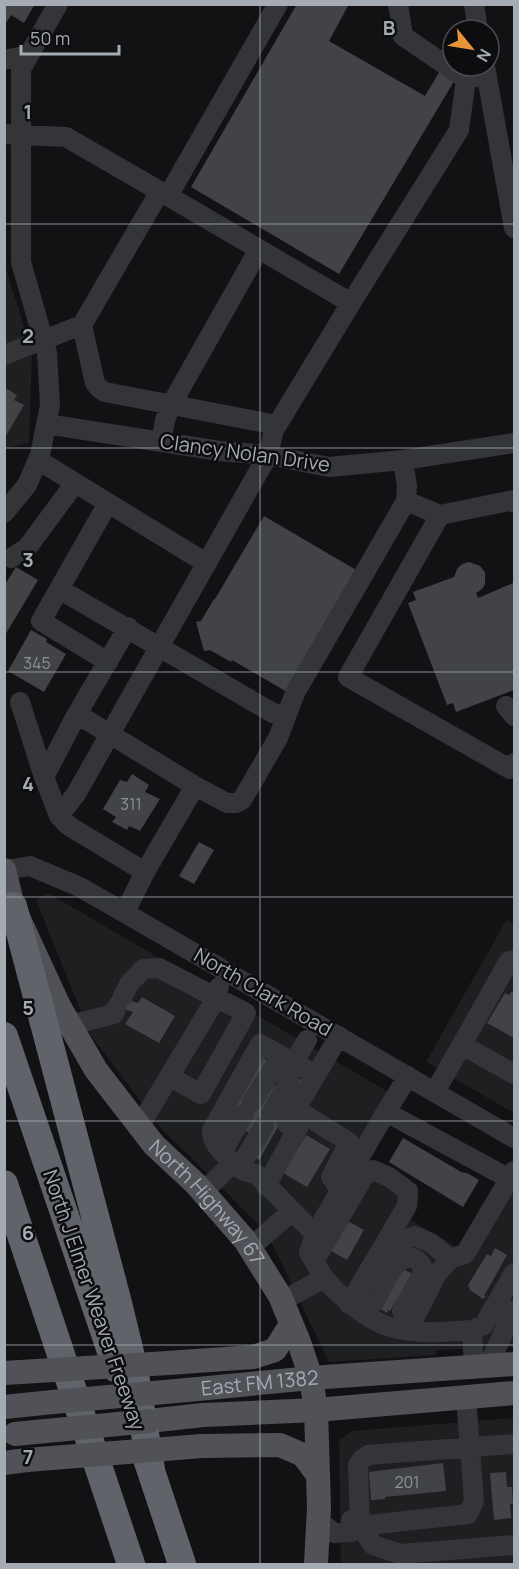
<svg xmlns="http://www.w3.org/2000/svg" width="519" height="1569" font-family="Manrope,sans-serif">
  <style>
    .built { fill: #1e1f21 }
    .building { fill: #414347 }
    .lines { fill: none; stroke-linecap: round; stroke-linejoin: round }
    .minor { stroke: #333538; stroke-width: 20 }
    .major { stroke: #505257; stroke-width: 24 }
    .highway { stroke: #606369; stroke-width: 28 }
    .major-bridge { stroke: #505257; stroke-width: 24 }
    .grid { fill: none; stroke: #a5abb3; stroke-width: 1.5; stroke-opacity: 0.55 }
    .labels { text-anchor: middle; stroke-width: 5; stroke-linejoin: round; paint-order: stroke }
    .number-label { font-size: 16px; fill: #8c9198 }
    .street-label { font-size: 20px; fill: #a5abb3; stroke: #0d0d0f }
    .grid-label { font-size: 20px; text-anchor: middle; font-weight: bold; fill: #a5abb3; stroke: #0d0d0f; stroke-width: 5; stroke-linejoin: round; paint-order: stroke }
  </style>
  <rect width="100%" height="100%" fill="#121214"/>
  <path class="built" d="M4 262 32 353 29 443 5 448Z
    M48 893 392 1094 354 1159 419 1198 407 1218 473 1256 514 1186V1347L437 1350 436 1355 329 1362 267 1233 158 1125 90 1034 36 900Z
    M507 919 514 924V1113L426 1062Z
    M514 1418V1564H341L339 1440 352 1431Z"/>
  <path class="building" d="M4 4H35L24 23 11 15 4 26Z
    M297 4H349L329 41 425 96 441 69 456 78 339 274 191 187Z
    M4 387 17 395 14 400 24 405 4 439Z
    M264 516 358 571 287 692 232 660 231 662 210 650 204 651 196 622 201 621 214 599H215Z
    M469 562 480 566 485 572V584L482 589 476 593 478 598 513 583 514 585V690L456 712 453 703 447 705 408 603 416 600 413 592 454 577 457 569 462 564Z
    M16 567 38 580 4 637V586Z
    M31 630 47 639 46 642 66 654 44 692 8 671Z
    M132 774 149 785 145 792 160 799 140 831 129 826 127 830 112 822 116 817 103 809 120 780 127 782Z
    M199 842 214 850 194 884 179 876Z
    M512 991 514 993V1038L487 1023 505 993 509 995Z
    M113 996 138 1003 142 997 175 1016 159 1043 125 1024 133 1012 108 1004Z
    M262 1057 269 1062 268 1081 281 1089 297 1078 304 1081 259 1160 252 1156 253 1135 241 1128 224 1140 217 1136Z
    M306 1135 330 1149 307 1187 283 1173 297 1146 299 1147Z
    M403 1138 463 1173V1172L469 1174 479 1180 463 1207 389 1162Z
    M344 1219 364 1230 347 1260 326 1248Z
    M495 1248 507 1255 484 1296 486 1297 483 1299 470 1290 468 1285 487 1254 491 1256Z
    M400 1267 414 1275 399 1302 396 1301 390 1311 388 1310 387 1313 376 1306Z
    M443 1463 446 1491 385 1497V1499L371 1500 369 1472Z
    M506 1472 507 1487H512L513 1504H510L511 1518 494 1520 490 1473Z"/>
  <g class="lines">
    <path class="minor" d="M398 4 403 36 466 79
      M474 4 478 30
      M4 60 29 55
      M485 66 514 228
      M4 134 66 137 168 196 278 4
      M351 303 459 130 466 79 486 75
      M82 325 95 383 99 388 105 392 277 425
      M4 355 82 325 160 191
      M46 424 220 451 268 455 329 467 403 460 514 443
      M161 442 165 420 171 405 259 249
      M38 460 206 563
      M406 501 440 515 514 500V503
      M4 513 27 485 40 455 50 405 47 353 21 262V69L58 4
      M440 515 348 677 510 769 514 763
      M11 558 27 548 75 483
      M59 589 273 713 286 715
      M108 662 41 621 108 503
      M20 702 44 777 59 816 69 826 145 872
      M506 706 514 716
      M77 714 195 786 227 803H236L242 800 278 738 295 693 406 501 407 486 403 460
      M44 777 77 714 128 627
      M59 816 76 794 256 476 268 455 274 430 351 303 168 196
      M5 870 30 866 80 887 514 1138
      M125 912 145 872 195 786
      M123 996 129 984 143 969 159 968 246 1013 201 1094 170 1077
      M70 1025 114 1014 116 1009
      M462 1045 514 1074
      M287 1074 307 1040
      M435 1092 509 961 514 960
      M252 1102 272 1070 277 1069 286 1074 289 1081 271 1114
      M386 1112 408 1076
      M287 1124 339 1036
      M139 1127 215 1000 214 996 219 987
      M222 1152 244 1114
      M233 1163C224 1153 211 1144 212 1130L260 1044 316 1075
      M239 1168 264 1126
      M266 1186 305 1115 349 1142 331 1177 336 1184 342 1187
      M203 1192 233 1163 244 1171 256 1174 315 1234 309 1253C315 1261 319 1272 326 1280 343 1300 373 1325 398 1329 422 1334 448 1332 472 1330
      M315 1234 386 1112 510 1179
      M250 1248 292 1211
      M315 1260 364 1176 373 1170 389 1177 408 1191 407 1206 349 1304
      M387 1266 403 1241 414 1236 431 1243 450 1259
      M282 1301 324 1278
      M366 1302 373 1303C383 1290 396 1247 417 1260 422 1264 423 1267 423 1273L402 1311 406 1317 413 1320
      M408 1330 437 1274 450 1259 465 1254 514 1171
      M488 1366 514 1310
      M474 1367 472 1330 484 1325 514 1273
      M351 1520 360 1526 373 1545 400 1554 514 1545
      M360 1526 358 1465 362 1459 368 1455 514 1444
      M327 1527 333 1533 351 1532 360 1526 468 1514 474 1501 466 1397"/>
    <g class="major">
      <path id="s1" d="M4 870 13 906 59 1006 96 1070 154 1145 196 1184 245 1240 280 1296 299 1342 311 1378 316 1410 319 1508 316 1564"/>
      <path d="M168 1363 253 1357 275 1350 291 1324"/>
      <path id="s2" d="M198 1389 311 1378 514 1364"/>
      <path d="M4 1407 53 1402"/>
      <path d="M149 1421 203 1415 316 1410 514 1393"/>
      <path d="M202 1446 280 1445 303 1455 318 1475"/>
      <path d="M4 1463 27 1460"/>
    </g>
    <path class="highway" d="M13 906 118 1303 134 1369 151 1469
      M4 1036 117 1369
      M4 1184 131 1564
      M145 1453 182 1564"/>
    <path class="major-bridge" d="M4 1373 168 1363
      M53 1402 198 1389
      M15 1434 149 1421
      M27 1460 202 1446"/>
  </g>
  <path class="grid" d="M260 4V1564M4 224H514M4 448H514M4 672H514M4 897H514M4 1121H514M4 1345H514"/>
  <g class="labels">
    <g class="number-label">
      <text x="37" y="669">345</text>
      <text x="131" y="810">311</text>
      <text x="407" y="1488">201</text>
    </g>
    <g class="street-label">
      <text transform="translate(245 453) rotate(8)" y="7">Clancy Nolan Drive</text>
      <text transform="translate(263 992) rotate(30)" y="7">North Clark Road</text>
      <text dy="7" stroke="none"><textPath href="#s1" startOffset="394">North Highway 67</textPath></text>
      <text transform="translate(94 1300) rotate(71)" y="7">North J Elmer Weaver Freeway</text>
      <text dy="7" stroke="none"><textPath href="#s2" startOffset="62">East FM 1382</textPath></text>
    </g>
  </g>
  <g class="grid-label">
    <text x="389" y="35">B</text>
    <text x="28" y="119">1</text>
    <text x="28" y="343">2</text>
    <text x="28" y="567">3</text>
    <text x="28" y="791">4</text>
    <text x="28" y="1015">5</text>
    <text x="28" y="1240">6</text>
    <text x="28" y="1464">7</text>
  </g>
  <rect width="519" height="1569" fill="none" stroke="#a5abb3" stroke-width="12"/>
  <g transform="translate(471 48) rotate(120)"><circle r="28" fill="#0d0d0f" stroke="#4a4c51" stroke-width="1.5"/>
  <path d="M0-4.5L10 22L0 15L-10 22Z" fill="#e69538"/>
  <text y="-9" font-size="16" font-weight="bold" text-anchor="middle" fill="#a5abb3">N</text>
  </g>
  <path d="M21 45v9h98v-9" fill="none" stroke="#a5abb3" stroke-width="3"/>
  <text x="30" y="45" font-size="18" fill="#a5abb3" stroke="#0d0d0f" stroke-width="4.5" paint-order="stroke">50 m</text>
</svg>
